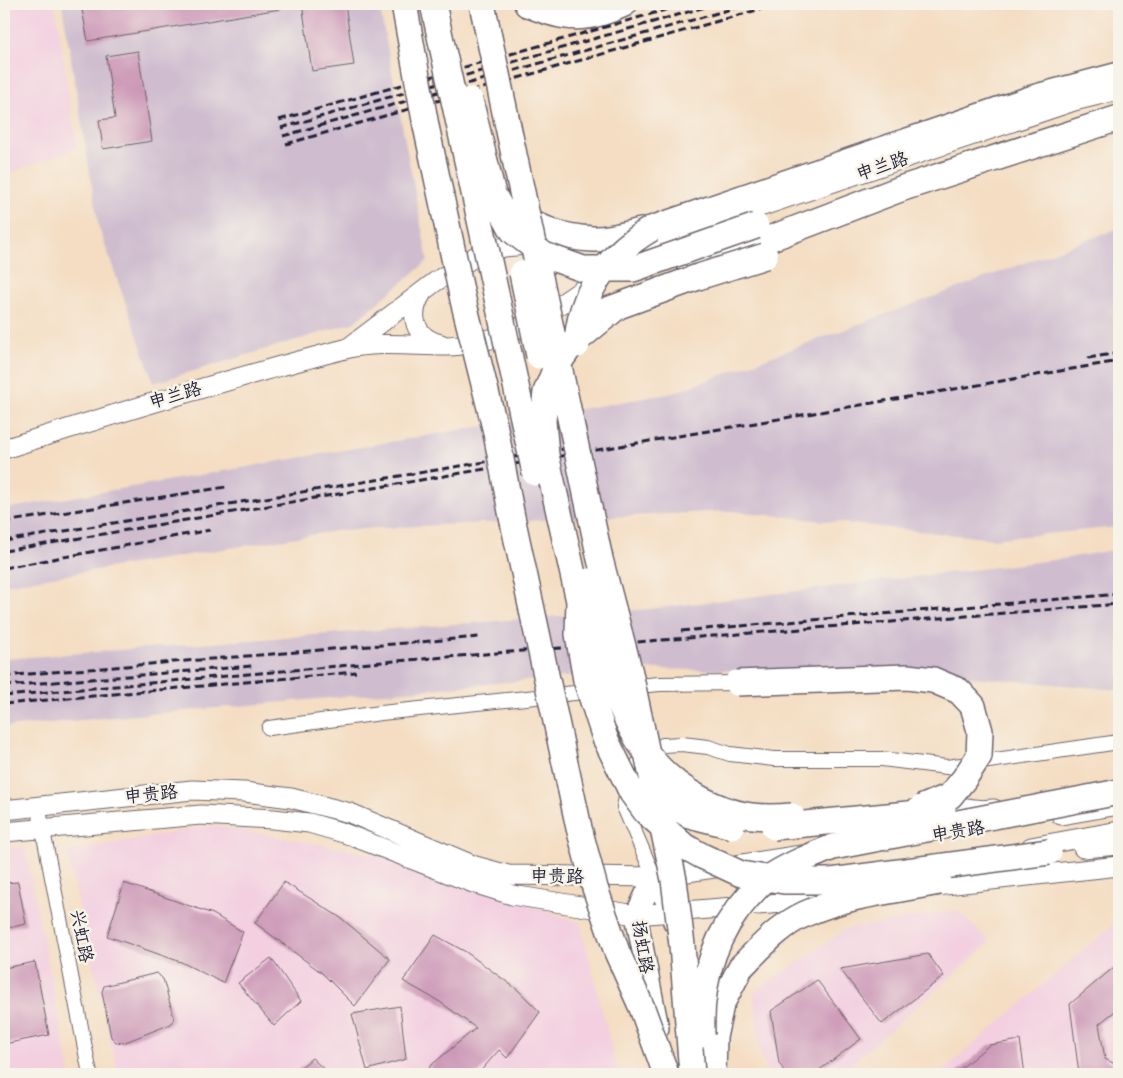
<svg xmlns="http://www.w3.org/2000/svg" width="1123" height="1078" font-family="'Comic Neue','LXGW WenKai TC',sans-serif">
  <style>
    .built { fill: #f3cfe0 }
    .industrial { fill: #cfbdcf }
    .building { fill: #cc98b7 }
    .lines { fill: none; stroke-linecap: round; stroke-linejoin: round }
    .street-casing { stroke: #6c636a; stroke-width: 16 }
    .secondary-casing { stroke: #6c636a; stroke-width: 21 }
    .primary-casing { stroke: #6c636a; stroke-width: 24 }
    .highway-casing { stroke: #6c636a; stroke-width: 28 }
    .street { stroke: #fff; stroke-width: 14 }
    .secondary { stroke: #fff; stroke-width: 19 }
    .primary { stroke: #fff; stroke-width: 21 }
    .highway { stroke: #fff; stroke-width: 25 }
    .rail { stroke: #22223b; stroke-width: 3; stroke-dasharray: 8 4; stroke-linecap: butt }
    .highway-bridge-casing { stroke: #6c636a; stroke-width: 28; stroke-linecap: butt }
    .highway-bridge { stroke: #fff; stroke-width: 25 }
    .labels { text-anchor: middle; stroke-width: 5; stroke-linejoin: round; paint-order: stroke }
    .street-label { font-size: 18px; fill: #22223b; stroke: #f7f3e8 }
  </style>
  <rect width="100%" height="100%" fill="#f7f3e8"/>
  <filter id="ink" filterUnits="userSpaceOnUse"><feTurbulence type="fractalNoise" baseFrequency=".02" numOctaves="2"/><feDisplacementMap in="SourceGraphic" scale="10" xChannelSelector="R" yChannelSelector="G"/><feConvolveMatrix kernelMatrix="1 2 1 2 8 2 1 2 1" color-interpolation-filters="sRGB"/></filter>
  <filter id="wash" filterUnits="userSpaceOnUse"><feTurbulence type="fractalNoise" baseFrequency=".0096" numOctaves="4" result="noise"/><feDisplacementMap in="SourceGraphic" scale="20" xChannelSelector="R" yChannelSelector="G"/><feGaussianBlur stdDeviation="1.12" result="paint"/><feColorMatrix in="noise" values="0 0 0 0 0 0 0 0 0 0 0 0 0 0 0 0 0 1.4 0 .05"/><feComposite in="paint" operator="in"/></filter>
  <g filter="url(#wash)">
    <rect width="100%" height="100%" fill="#f4ddc2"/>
    <path class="built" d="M4 4H55L77 148 4 175Z
      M214 825 383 856 580 922 618 1074H118L67 852Z
      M25 847 70 1074H4V850Z
      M957 910 990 942 840 1074H770L761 1058 753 993 846 929Z
      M1119 920V1074H939Z"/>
    <path class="industrial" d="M62 4H379L428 261 353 323 154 383 99 228Z
      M1119 228V527L993 539 731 511 341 530 4 585V509L673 393Z
      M1119 549V690L950 675 654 669 4 727V659L649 609 1062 559Z"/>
    <g id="blocks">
      <path class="building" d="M81 4H280V9L88 41Z
        M302 4H345L354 65 312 71Z
        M138 51 152 141 103 149 99 120 115 118 106 56Z
        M18 882 26 924 4 929V883Z
        M284 882 341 918 390 959 355 1006 322 973 255 923Z
        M124 883 213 914 243 932 223 983 181 962 107 936Z
        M435 935 466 952 518 990 540 1012 507 1058 499 1050 478 1074H437L429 1067 476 1028 440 1002 403 981Z
        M928 954 944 976 882 1024 840 969Z
        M271 958 301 1001 274 1026 238 983Z
        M35 962 49 1035 4 1044V968Z
        M1119 963V1008L1099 1024 1105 1059 1119 1066V1074H1079L1070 1004Z
        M157 973 163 979 174 1018 171 1024 123 1043 116 1042 111 1037 102 992 104 986Z
        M817 980 861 1039 814 1074H786L779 1063 771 1011Z
        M400 1006 406 1059 367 1070 352 1014Z
        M1020 1040 1025 1074H954L989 1045Z
        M312 1058 329 1074H293Z"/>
    </g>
  </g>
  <g filter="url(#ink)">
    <use href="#blocks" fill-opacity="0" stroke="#6c636a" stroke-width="1"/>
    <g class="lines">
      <defs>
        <path id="street" d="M628 687 659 684 737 683
          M269 728 381 713 594 691
          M38 805 90 1074
          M654 877 624 807 630 776 642 758 663 745 682 744 708 747 730 754 774 759H882L947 767 1119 742"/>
        <path id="secondary" d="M643 243 715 222 1074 101 1119 90
          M422 293C408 315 414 338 441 344
          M348 348 435 282 476 256 504 247 538 244
          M4 449C117 413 230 378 345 349 377 341 413 346 446 346 502 346 553 311 596 280
          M932 804C953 804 974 812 994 809
          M4 810 192 790 244 792 291 798 350 813 475 866 508 875 654 877 802 855
          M1061 815 1119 805
          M4 832 201 815 273 819 309 823 344 833 473 883 512 895 636 915 830 899
          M1031 847 1119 831
          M1083 848 1119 845
          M927 887 1119 866"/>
        <path id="primary" d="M654 877 673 913 674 922
          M654 877 636 915 658 1028"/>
        <path id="highway" d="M527 4C565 20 585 22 624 4
          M514 209C534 229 566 238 593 239 611 240 633 232 651 229L1036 97 1119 75
          M687 260 761 242 903 188 1119 118
          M713 1074 714 1037 721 1005 741 967"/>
      </defs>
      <use href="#street" class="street-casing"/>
      <use href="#secondary" class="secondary-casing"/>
      <use href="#primary" class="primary-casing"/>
      <use href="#highway" class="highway-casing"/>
      <use href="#street" class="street"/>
      <use href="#secondary" class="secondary"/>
      <use href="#primary" class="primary"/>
      <use href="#highway" class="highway"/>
      <path class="rail" d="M279 120 686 4
        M281 128 716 4
        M283 136 749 4
        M286 144 778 4
        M1088 358 1119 353
        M4 522 226 487
        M4 541 564 449
        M4 551 1119 361
        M4 568 210 530
        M681 631 1119 594
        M4 676 479 637
        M4 686 252 666
        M4 696 383 662 1119 604
        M4 704 356 672"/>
      <defs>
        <path id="highway-bridge" d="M404 4 426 126 463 300 495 428 512 517 579 828 595 888 617 952 642 1008 666 1074
          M433 4 535 473
          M482 4 600 559 630 673 674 880 682 945 692 1074
          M470 100 493 194 513 231 544 255 583 269H633L756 226
          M522 273 539 356
          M617 307 572 344 557 365 546 392 543 421 546 455 579 601 578 634 586 680 605 738 632 793 646 812 684 846 702 856 741 874 784 881H831L1049 852
          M602 312 698 277 765 256
          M577 345C579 294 608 254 651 229
          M589 581C607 664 617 755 701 799 734 816 756 819 792 816
          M737 683 907 677 933 680 959 691 973 706 980 731 979 756 964 779 950 796 921 808
          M649 792 689 815 732 826
          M774 827 908 814 943 808
          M741 967C760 948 780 925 805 914 846 895 895 891 939 882
          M702 1035C700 983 713 936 748 897 753 892 758 885 764 881 786 866 808 857 833 847L1119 792"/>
      </defs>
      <use href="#highway-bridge" class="highway-bridge-casing"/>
      <use href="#highway-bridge" class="highway-bridge"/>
    </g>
  </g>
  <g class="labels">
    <g class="street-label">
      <text transform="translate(882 166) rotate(-19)" y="6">申兰路</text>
      <text transform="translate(175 395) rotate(-16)" y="6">申兰路</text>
      <text transform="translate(151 794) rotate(-6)" y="6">申贵路</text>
      <text transform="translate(958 831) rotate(-9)" y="6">申贵路</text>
      <text transform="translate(557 876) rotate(1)" y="6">申贵路</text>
      <text transform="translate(82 936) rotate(79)" y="6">兴虹路</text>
      <text transform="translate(643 947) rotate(81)" y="6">扬虹路</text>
    </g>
  </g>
  <rect width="1123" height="1078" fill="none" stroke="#f7f3e8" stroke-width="20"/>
</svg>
